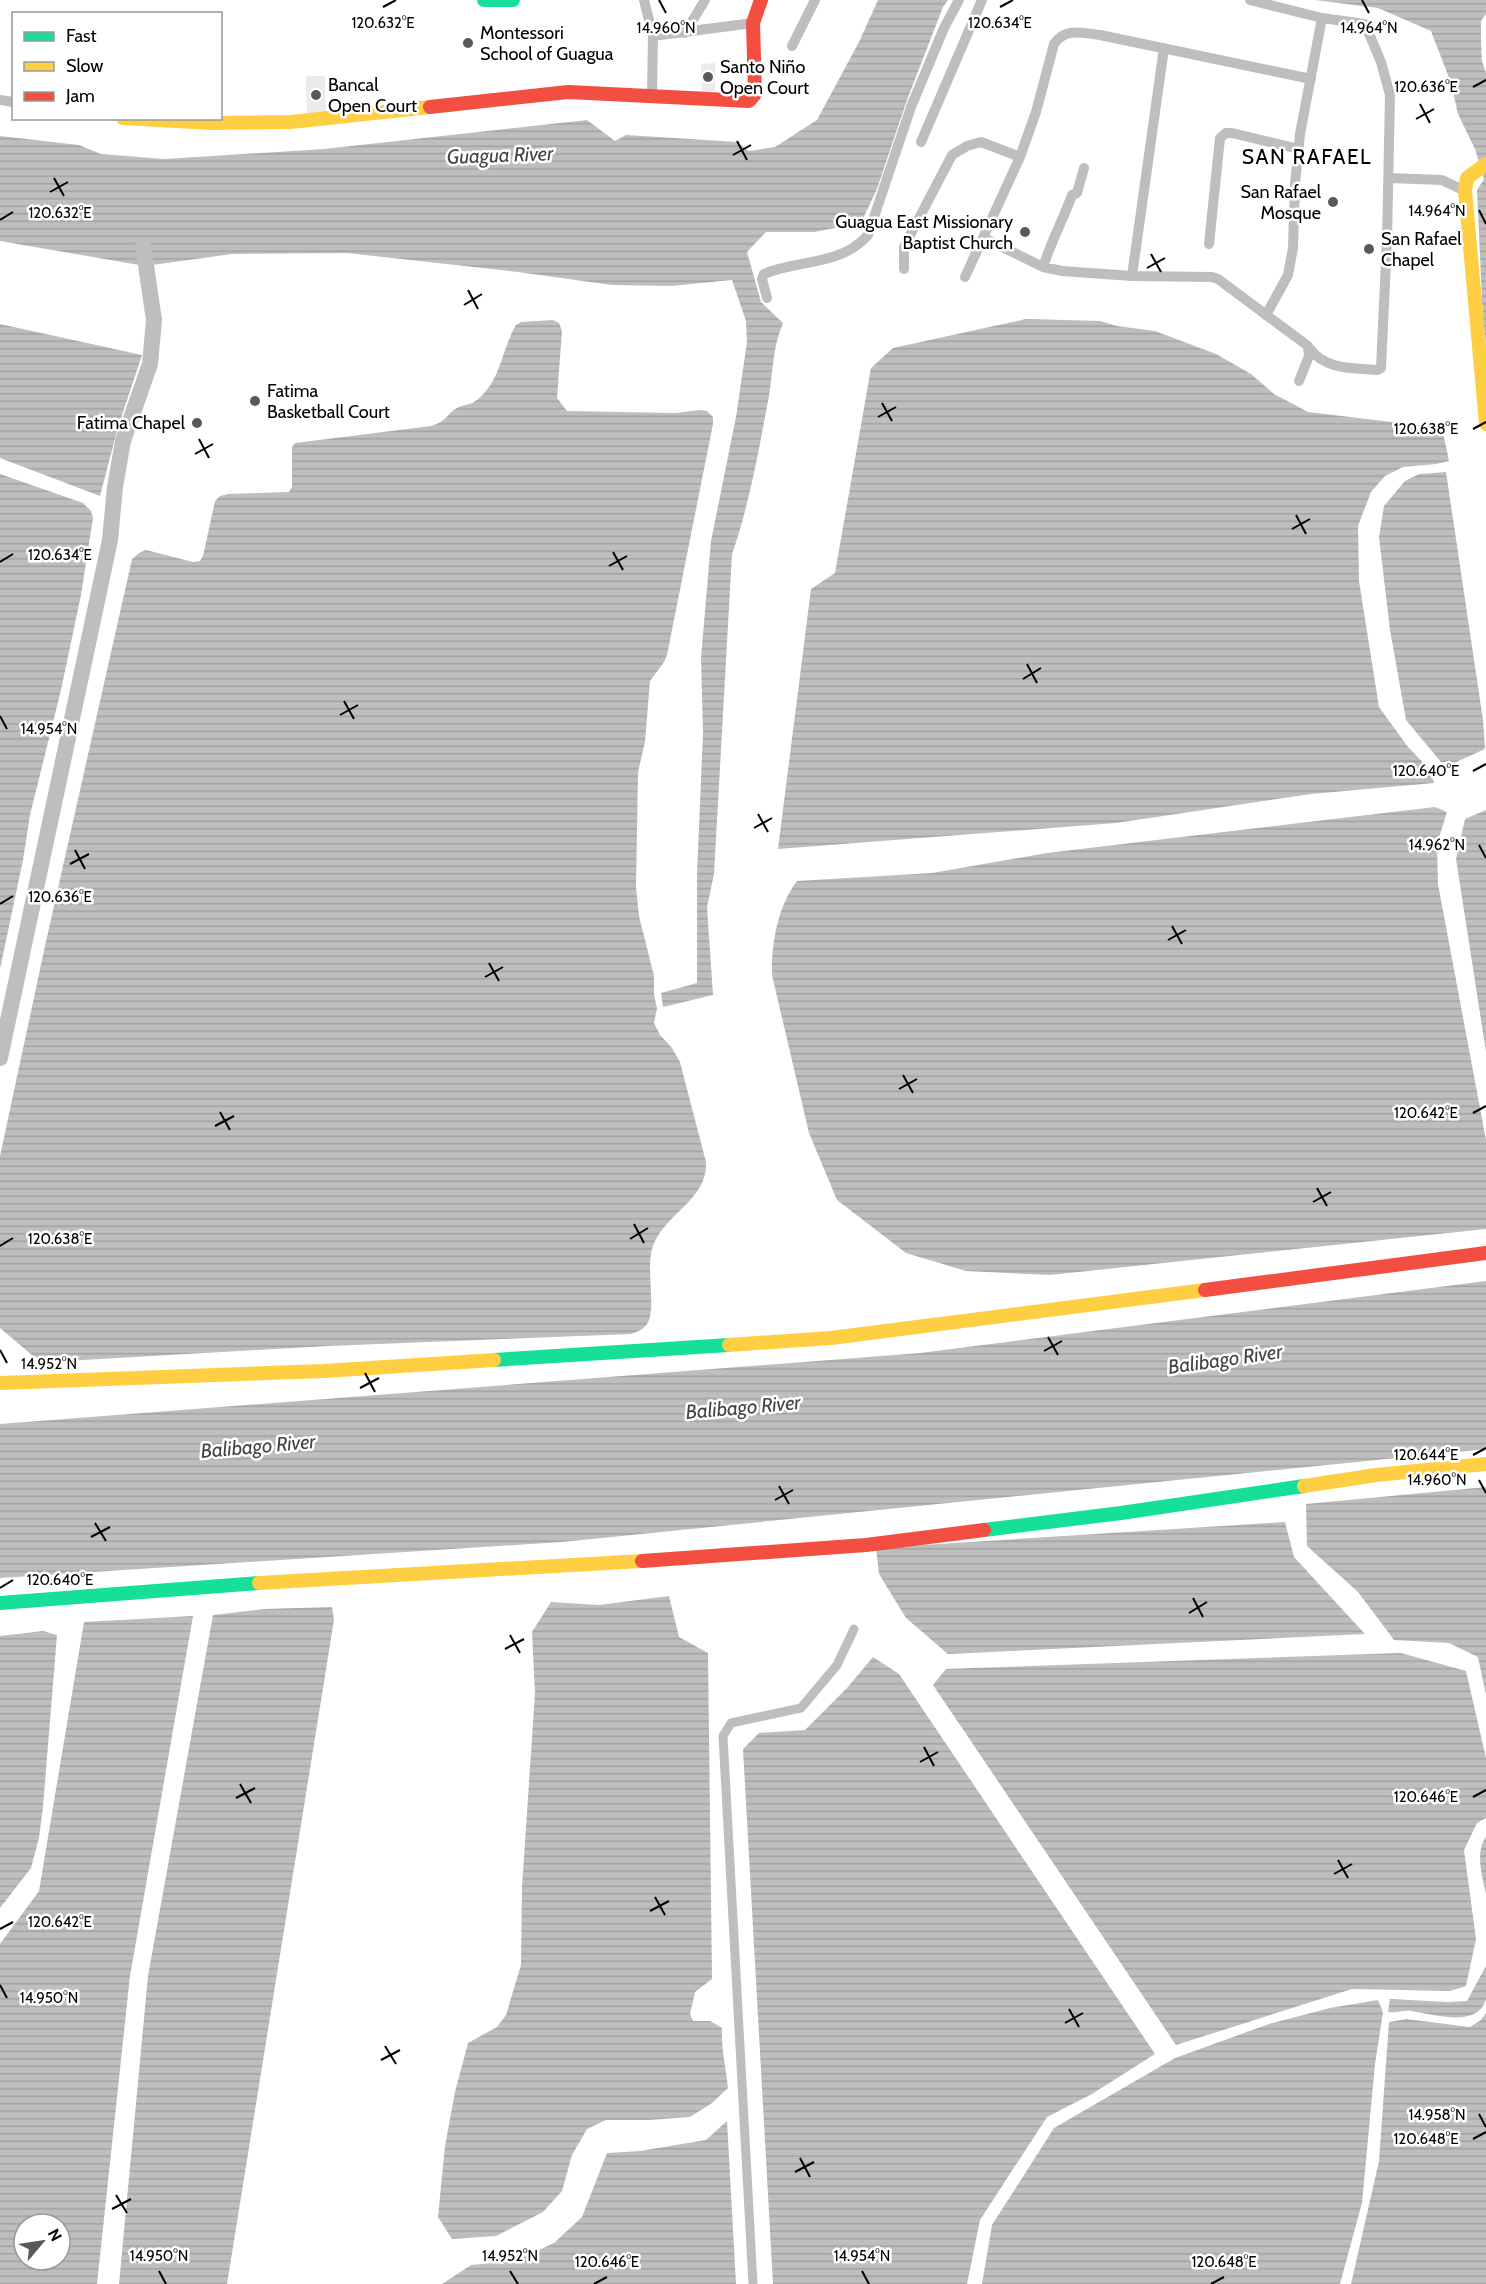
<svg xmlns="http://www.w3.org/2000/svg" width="1486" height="2284" font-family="Cabin,sans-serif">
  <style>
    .grass { fill: #ebebeb }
    .water { fill: url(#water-rules); fill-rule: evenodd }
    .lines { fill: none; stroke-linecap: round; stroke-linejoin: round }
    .canal { stroke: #bebebe; stroke-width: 9 }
    .river { stroke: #bebebe; stroke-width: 16 }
    .street { stroke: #bebebe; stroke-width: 10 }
    .fast { stroke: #16e098; stroke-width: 14 }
    .slow { stroke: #ffcf43; stroke-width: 14 }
    .jam { stroke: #f24e42; stroke-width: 14 }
    .ticks { fill: none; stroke: #000; stroke-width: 2 }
    .poi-dot { fill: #595959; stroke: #fff; stroke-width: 2 }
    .labels { text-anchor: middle; stroke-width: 5; stroke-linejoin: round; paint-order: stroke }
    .poi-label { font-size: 18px; fill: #000; stroke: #fff; text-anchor: start }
    .water-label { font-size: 20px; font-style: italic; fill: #434343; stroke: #fff }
    .quarter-label { font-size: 21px; letter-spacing: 1.5px; fill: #000; stroke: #fff }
    .ticks-label { font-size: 15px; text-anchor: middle; fill: #000; stroke: #fff; stroke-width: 5; stroke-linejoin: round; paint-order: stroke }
  </style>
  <defs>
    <pattern id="water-rules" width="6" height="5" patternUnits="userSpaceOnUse" patternTransform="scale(1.5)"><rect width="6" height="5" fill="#bebebe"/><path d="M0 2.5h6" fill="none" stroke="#a2a2a2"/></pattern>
  </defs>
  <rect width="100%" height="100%" fill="#fff"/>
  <path class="grass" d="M715 63V91H702L701 64Z
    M306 76H325L326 115H307Z"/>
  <path class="water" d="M878 0H948L943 7 907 100 877 189 861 223 814 232H766L747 252 761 302 783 323C773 346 773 371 769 396 759 448 750 503 732 554L714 874 707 907 713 995 663 1007 661 993 697 983V874L703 733 701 658 711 541 736 417 747 342 746 321 732 280 671 286 612 285 518 272 347 253 232 254 145 266 0 241V136L79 145 101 154 164 159 324 149 587 120 615 141 626 135 737 142 749 151 775 147 817 120 859 42Z
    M1315 0H1486V14L1481 21V42L1482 61 1486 73V344L1483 321 1477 190 1484 179 1475 149 1458 114 1451 83 1431 31 1378 8Z
    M1026 319 1100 321 1117 326 1155 331 1216 354 1251 374 1274 394 1308 412 1442 428 1449 461 1436 464 1403 467 1385 476 1371 492 1358 526 1359 581 1379 707 1408 747 1431 771 1434 783 1311 794 1116 823 778 849 811 589 835 573 871 368 893 348Z
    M553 320 559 323 562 331 557 398 567 411 675 413 700 410 707 411 713 417V424L667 655 664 662 650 681 645 742 638 772 636 887 639 916 654 976V995L657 1008 654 1023 660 1035 672 1048 680 1062 706 1162C708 1200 665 1213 653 1246 645 1267 657 1309 647 1324 643 1330 637 1332 631 1334L328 1346 48 1362 33 1356 0 1328V1156L45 946 132 559 139 553 146 550 193 562 200 561 203 556 215 501 220 496 228 494 289 492 292 487V447L295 443 431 426C448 421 446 414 457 408 462 405 469 405 474 402 501 384 501 350 516 325L521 322Z
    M0 324 142 355 118 427 100 496 0 458Z
    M1446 472 1483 720 1485 749 1454 763 1441 762 1406 720 1390 630 1379 537 1384 506 1405 481 1419 474Z
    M0 474 83 503 91 511 93 518 81 595 61 690 30 815 23 860 0 969Z
    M1435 807 1447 812 1437 844 1438 884 1486 1140V1229L1050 1275 966 1271 906 1253 837 1200 809 1133 772 975C771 944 778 906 797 881L932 873 1047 853Z
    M1486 810V1052L1456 859 1465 819Z
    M1486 1281V1449L562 1542 0 1578V1424L920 1353Z
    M1486 1487V1695L1478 1657 1449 1643 1394 1640 1358 1592 1307 1546 1306 1504Z
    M1285 1522 1294 1557 1365 1634 948 1654 906 1618 879 1574 876 1548Z
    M669 1596 679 1637 708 1653 712 1979 695 1992 690 2014 693 2021H710L722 2028C721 2049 726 2068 728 2088L712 2103 690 2117 649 2120H606L587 2129 572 2155 562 2191 543 2212 496 2236 452 2239 438 2217 445 2146 455 2092 468 2043 497 2027 506 2015 521 1965 522 1887 535 1693 532 1632 551 1602 599 1605Z
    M332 1607 334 1620 227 2284H119L148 1976 213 1615 264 1609Z
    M193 1616 130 1976 97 2284H0V1944L39 1891 84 1622ZM24 2224H60V2260H24Z
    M43 1631 57 1635 43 1807 39 1838 31 1868 0 1908V1636Z
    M1401 1653 1466 1671 1486 1758V1818L1477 1823 1464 1850 1476 1939 1466 1986 1450 1991 1352 1989 1176 2045 933 1685 946 1669Z
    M873 1657 899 1674 1155 2054 1092 2094 1047 2117 980 2220 967 2284H773L743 1749 759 1733 805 1730 847 1688Z
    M1486 1837V1894C1482 1876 1475 1852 1486 1837Z
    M1486 1966C1486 1976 1486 1990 1486 1999 1478 2029 1433 2014 1411 2011 1404 2010 1396 2013 1388 2012L1390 1999 1447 2002 1467 2001Z
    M1378 2000 1383 2012 1375 2064 1362 2203 1340 2284H982L992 2225 1054 2128 1175 2058 1269 2024 1330 2008Z
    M1486 2013V2284H1351L1379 2161 1389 2022 1406 2019 1470 2027 1481 2020Z
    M727 2121 736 2284H442L471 2265 515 2261 554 2243 582 2217 607 2153 640 2151 706 2140Z"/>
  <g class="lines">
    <path class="canal" d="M753 2284 723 1736 731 1723 801 1708 837 1665 854 1629"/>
    <path class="river" d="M0 1058 110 540 115 487 123 441 150 364 154 320 143 245"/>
    <path class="street" d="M644 0 653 36 652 96
      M1250 0 1322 18 1365 24 1381 62 1390 95 1387 240 1381 368 1377 370C1353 368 1326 370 1310 349
      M685 33 705 0
      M653 36 753 23
      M792 46 815 0
      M0 100 14 102
      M921 142 982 0
      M1389 178 1442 180 1465 191
      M984 238 1043 267 1062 271 1132 276 1212 277 1218 279 1308 346 1309 356 1299 381
      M1209 244 1220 138 1226 133H1232L1299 149
      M1043 267C1051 242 1063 220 1072 195L1077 193 1084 168
      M904 269V247L952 155 967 146 981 142 1020 157
      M1132 276 1164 48
      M965 277 1020 157 1036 112 1054 44C1065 27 1083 33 1100 35L1311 79
      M767 298 762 279 764 274C799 259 841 266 868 235L911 107 944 28 959 0
      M1266 315 1288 275 1293 248 1295 184 1300 134 1322 18"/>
    <path class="fast" d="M484 0H513
      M494 1360 729 1345
      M984 1530 1121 1513 1304 1486
      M0 1603 259 1583"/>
    <path class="slow" d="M123 118 212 123 291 122 430 107
      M1486 164 1467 178 1465 191 1486 424
      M729 1345 831 1338 1205 1290
      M0 1383 324 1371 494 1360
      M1304 1486 1376 1475 1486 1464
      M259 1583 642 1561"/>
    <path class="jam" d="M430 107 568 92 749 101 755 94 753 23 761 0
      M1205 1290 1486 1253
      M642 1561 866 1545 984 1530"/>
  </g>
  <path class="ticks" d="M659 0 666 13M1362 0 1369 13M383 7 396 0M1000 7 1013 0M1473 87 1486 80M1420 104 1430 123M1416 119 1434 109M737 141 747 160M733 155 751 145M54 178 64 196M50 192 68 182M1479 210 1486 224M0 220 13 212M1151 254 1161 272M1147 268 1165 258M468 290 478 309M464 305 482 294M882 403 892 421M878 417 896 407M1473 429 1486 422M199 439 209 458M195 454 213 444M1296 515 1306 534M1292 529 1310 519M613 552 623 570M0 562 13 554M609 566 627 556M1027 664 1037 683M1023 679 1041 668M344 701 354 719M340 715 358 705M0 716 7 729M1473 771 1486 764M758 814 768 832M754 828 772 818M1479 845 1486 858M75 850 85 869M70 864 89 854M0 904 13 896M1172 926 1182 944M1168 940 1186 930M489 963 499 981M485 977 503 967M903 1075 913 1093M899 1089 917 1079M220 1112 230 1130M1473 1113 1486 1106M215 1126 234 1116M1317 1188 1327 1206M1313 1202 1331 1192M634 1224 644 1243M630 1239 648 1228M0 1246 13 1238M1048 1337 1058 1355M0 1350 7 1363M1044 1351 1062 1341M365 1373 375 1392M360 1388 379 1378M1473 1455 1486 1448M1479 1480 1486 1493M779 1486 789 1504M775 1500 793 1490M95 1523 106 1541M91 1537 110 1527M0 1588 13 1580M1193 1598 1203 1617M1189 1613 1207 1602M510 1635 520 1653M505 1649 524 1639M924 1747 934 1766M920 1762 938 1752M240 1784 251 1803M1473 1797 1486 1790M236 1798 255 1788M1338 1860 1348 1878M1334 1874 1352 1864M655 1897 665 1915M650 1911 669 1901M0 1929 13 1922M0 1985 7 1998M1069 2009 1079 2027M1065 2023 1083 2013M385 2046 396 2064M381 2060 400 2050M1479 2114 1486 2127M1473 2139 1486 2132M800 2158 810 2177M795 2172 814 2162M116 2195 127 2213M112 2209 131 2199M159 2271 166 2284M510 2271 518 2284M862 2271 869 2284M594 2284 607 2277M1211 2284 1224 2277"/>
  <g class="poi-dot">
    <circle cx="468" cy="43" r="6"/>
    <circle cx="708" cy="77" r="6"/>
    <circle cx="316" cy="95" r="6"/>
    <circle cx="1333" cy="202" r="6"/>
    <circle cx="1025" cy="232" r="6"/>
    <circle cx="1369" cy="249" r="6"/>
    <circle cx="255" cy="401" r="6"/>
    <circle cx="197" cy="423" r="6"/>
  </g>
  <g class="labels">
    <g class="poi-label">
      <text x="480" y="39">Montessori<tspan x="480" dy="21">School of Guagua</tspan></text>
      <text x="720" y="73">Santo Niño<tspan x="720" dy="21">Open Court</tspan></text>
      <text x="328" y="91">Bancal<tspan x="328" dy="21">Open Court</tspan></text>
      <text x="1321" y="198" text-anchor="end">San Rafael<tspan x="1321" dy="21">Mosque</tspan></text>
      <text x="1013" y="228" text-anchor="end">Guagua East Missionary<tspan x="1013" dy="21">Baptist Church</tspan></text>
      <text x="1381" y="245">San Rafael<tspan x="1381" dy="21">Chapel</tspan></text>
      <text x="267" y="397">Fatima<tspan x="267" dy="21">Basketball Court</tspan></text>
      <text x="185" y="429" text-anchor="end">Fatima Chapel</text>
    </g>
    <g class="water-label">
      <text transform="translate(500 155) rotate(-2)" y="7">Guagua River</text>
      <text transform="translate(1225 1359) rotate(-8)" y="7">Balibago River</text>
      <text transform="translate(743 1407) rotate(-5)" y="7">Balibago River</text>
      <text transform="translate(258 1446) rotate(-5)" y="7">Balibago River</text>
    </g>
    <g class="quarter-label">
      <text x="1307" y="164">SAN RAFAEL</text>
    </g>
  </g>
  <g class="ticks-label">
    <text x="383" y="28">120.632°E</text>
    <text x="1000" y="28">120.634°E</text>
    <text x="666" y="33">14.960°N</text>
    <text x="1369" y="33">14.964°N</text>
    <text x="1426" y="92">120.636°E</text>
    <text x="1437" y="216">14.964°N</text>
    <text x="60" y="218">120.632°E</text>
    <text x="1426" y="434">120.638°E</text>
    <text x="60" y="560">120.634°E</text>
    <text x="49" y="734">14.954°N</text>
    <text x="1426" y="776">120.640°E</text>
    <text x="1437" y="850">14.962°N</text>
    <text x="60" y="902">120.636°E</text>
    <text x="1426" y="1118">120.642°E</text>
    <text x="60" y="1244">120.638°E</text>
    <text x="49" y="1369">14.952°N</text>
    <text x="1426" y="1460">120.644°E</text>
    <text x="1437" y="1485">14.960°N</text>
    <text x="60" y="1585">120.640°E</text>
    <text x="1426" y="1802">120.646°E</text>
    <text x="60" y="1927">120.642°E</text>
    <text x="49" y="2003">14.950°N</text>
    <text x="1437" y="2120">14.958°N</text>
    <text x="1426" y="2144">120.648°E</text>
    <text x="159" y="2261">14.950°N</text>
    <text x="510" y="2261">14.952°N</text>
    <text x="862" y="2261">14.954°N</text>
    <text x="607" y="2267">120.646°E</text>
    <text x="1224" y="2267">120.648°E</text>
  </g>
  <rect x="12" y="12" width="210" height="108" fill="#ffffff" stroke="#999999" stroke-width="1.5"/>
  <rect x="24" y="32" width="30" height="9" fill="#16e098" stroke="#999999" stroke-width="1.5"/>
  <text x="66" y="42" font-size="18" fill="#000000">Fast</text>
  <rect x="24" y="62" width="30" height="9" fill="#ffcf43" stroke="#999999" stroke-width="1.5"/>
  <text x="66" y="72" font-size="18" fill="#000000">Slow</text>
  <rect x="24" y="92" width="30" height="9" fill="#f24e42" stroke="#999999" stroke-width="1.5"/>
  <text x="66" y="102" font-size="18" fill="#000000">Jam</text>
  <g transform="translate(42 2242) rotate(61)"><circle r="28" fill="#ffffff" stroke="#999999" stroke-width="1.5"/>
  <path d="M0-4.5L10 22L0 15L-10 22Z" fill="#595959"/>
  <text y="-9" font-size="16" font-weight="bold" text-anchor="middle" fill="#000000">N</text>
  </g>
</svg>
